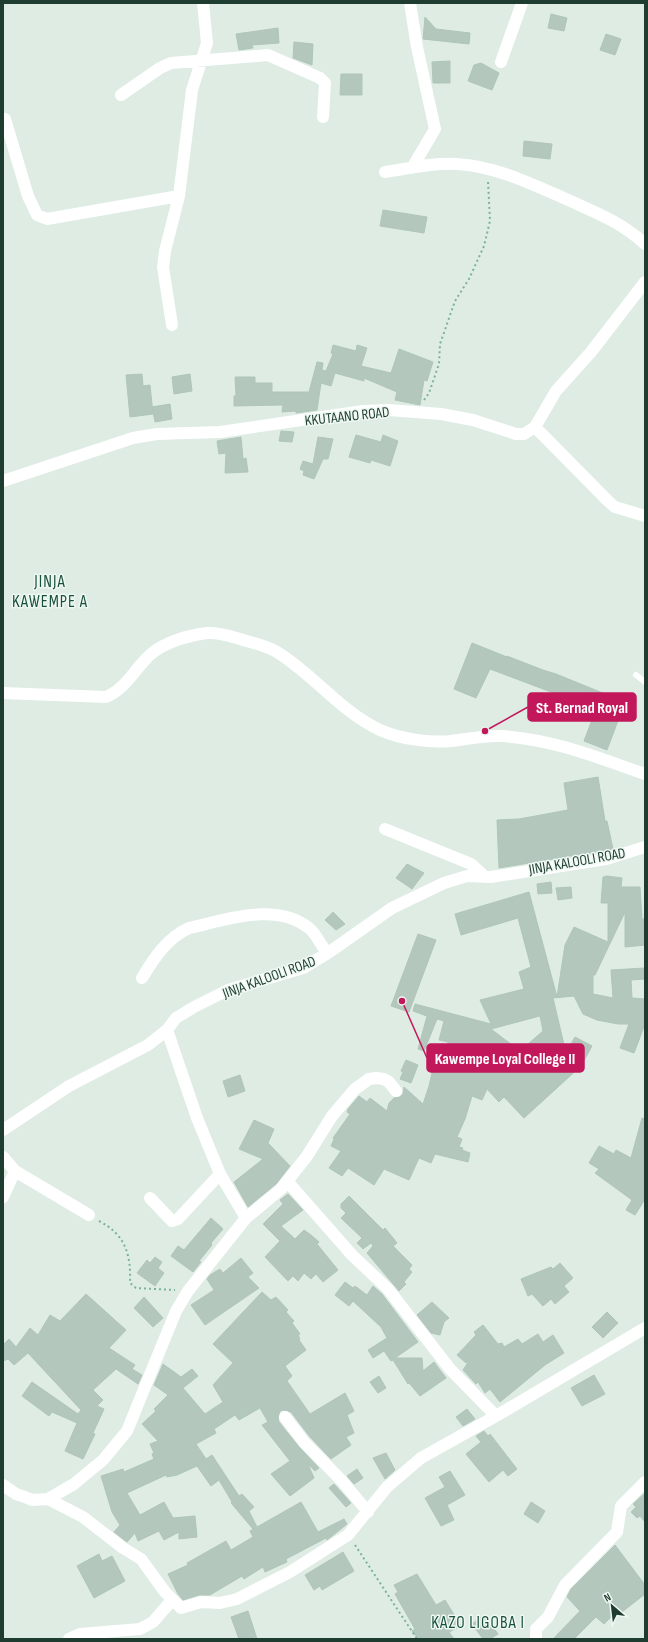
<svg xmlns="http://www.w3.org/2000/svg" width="648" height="1642" font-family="'Sofia Sans Condensed',sans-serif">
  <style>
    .building { fill: #b3c7bc; stroke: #b0c6ba; fill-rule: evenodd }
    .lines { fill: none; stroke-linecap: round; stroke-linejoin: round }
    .path { stroke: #7bb399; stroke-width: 2; stroke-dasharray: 2 3; stroke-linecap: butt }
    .lane { stroke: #fff; stroke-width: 6 }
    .street { stroke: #fff; stroke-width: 12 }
    .labels { text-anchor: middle; stroke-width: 3; stroke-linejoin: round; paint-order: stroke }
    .street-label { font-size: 15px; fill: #1e3d30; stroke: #eff8f2 }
    .quarter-label { font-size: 17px; letter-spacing: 1px; fill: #18513b; stroke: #eff8f2 }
    .leader { fill: none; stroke: #c2185b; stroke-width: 1.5 }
    .callout-dot { fill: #c2185b; stroke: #eff8f2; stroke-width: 1.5 }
    .callout { fill: #c2185b; stroke: #c2185b; stroke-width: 1.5 }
    .callout-label { font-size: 16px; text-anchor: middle; font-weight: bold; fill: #fff }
  </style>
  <rect width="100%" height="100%" fill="#deece4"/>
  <path class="building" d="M551 14 567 18 564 31 548 28Z
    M425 17 436 29 470 33 469 44 423 39Z
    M278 28 279 43 252 45 253 48 239 50 236 34Z
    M606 34 621 39 615 55 600 50Z
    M294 42 313 44 312 65 293 58Z
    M450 61V83H433L432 62Z
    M481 63 499 73 492 90 468 81 474 65Z
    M341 74H362V95H340Z
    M524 141 552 144 550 159 523 156Z
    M383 210 427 217 424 233 380 226Z
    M333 345 356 351 357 345 367 348 361 366 391 373 399 349 433 362 427 381 424 380 420 405 395 400 397 392 364 378V381L335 373 331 386 321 383 317 410 296 413V411L282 412 283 405 234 406V396H236L235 377H255V383H272V392H309L317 362 323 363 322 370 326 371 333 354 331 353Z
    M142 374 143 386 150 385 153 414 130 417 126 375Z
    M190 374 192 391 174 394 172 377Z
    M170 404 172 419 155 422 152 407Z
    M281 431 294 432 292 442 279 441Z
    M356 435 381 442 383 435 398 441 390 466 371 460 370 463 349 457Z
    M241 437 243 459 246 458 248 472 225 473 226 453 219 454 217 441Z
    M318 437 333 439 328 459H323L314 479 303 475 304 471 300 469 303 461 313 464Z
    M472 643 507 657V656L543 670 556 674 625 702 607 750 584 741 596 709 490 669 476 698 454 689Z
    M598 777 605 821H607L613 849 499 868 497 820 519 819 568 810 564 783Z
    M407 864 424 873 412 889 396 878Z
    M607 876 622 878 621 887H640L642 919H645V945L625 947V912L595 975H593V994L613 998 611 970 645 968V979L631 980 632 998 645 999V1024L634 1053 620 1048 629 1024H618L597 1020 583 1014 574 996 553 998 566 1053 575 1037 592 1046 581 1066 524 1118 504 1097 499 1102 487 1089 482 1100 472 1096 465 1119 457 1137 462 1139 459 1147 463 1148 462 1150 470 1153 468 1162 435 1154 431 1163 419 1158 409 1180 384 1169 374 1185 348 1168 342 1176 329 1168 341 1151 331 1146 334 1139 333 1138 350 1114 347 1112 348 1109 359 1096 367 1102 370 1098 387 1111 389 1103 394 1098 400 1097 403 1094 404 1087 423 1104 429 1086 435 1060 444 1061 448 1042 439 1040 444 1021 437 1019 424 1051 418 1049 427 1016 413 1011 415 1004 491 1024 480 1000 524 989 519 972 531 967 518 918 461 935 455 914 529 892 557 997 565 945 574 927 608 942V903H601L603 877ZM540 1016 543 1031 520 1051 491 1029Z
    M551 882 552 893 538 894 537 884Z
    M571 887 572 898 558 900 556 888Z
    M333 912 345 924 336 930 325 920Z
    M418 934 436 940 409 1012 391 1006Z
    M406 1060 418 1065 411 1083 400 1079 403 1072 401 1071Z
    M240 1075 245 1091 228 1097 223 1081Z
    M642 1118 645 1119V1199L635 1215 626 1210 632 1200 595 1173 599 1169 589 1163 599 1146 614 1154 616 1150 631 1158Z
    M254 1120 274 1129 268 1143 290 1166 276 1184 248 1207 234 1182 263 1159 239 1149Z
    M288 1194 303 1210 281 1226 295 1239 304 1230 311 1235 319 1242 317 1244 338 1270 323 1282 316 1274 311 1279 304 1273 298 1281 293 1276 288 1281 265 1257 280 1241 263 1224 283 1204 280 1200Z
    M349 1196 383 1230 385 1228 397 1243 393 1246 412 1265 409 1269 412 1272 404 1282 406 1284 399 1291 367 1253 373 1246 371 1243 363 1249 357 1243 362 1238 341 1218 346 1213 341 1208V1204Z
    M211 1218 223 1229 211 1243 212 1245 199 1261 201 1262 193 1272 171 1256 178 1246 184 1250Z
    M155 1257 162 1262 158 1268 164 1273 155 1286 137 1273 147 1260 150 1263Z
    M241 1258 253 1273 248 1277 259 1288 205 1325 191 1305 214 1290 207 1279 210 1275 220 1269 223 1273Z
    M560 1263 573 1278 564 1286 569 1292 555 1304 551 1299 543 1306 532 1294 528 1296 521 1279 551 1267 553 1269Z
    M345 1282 353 1288 355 1286 367 1295 373 1286 382 1294 418 1342 395 1358H422L423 1371 434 1362 446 1378 420 1396 409 1383 408 1384 393 1360 391 1361 384 1351 373 1358 368 1350 387 1338 381 1327 353 1301 349 1306 335 1295Z
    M262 1292 271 1300 276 1297 288 1310 286 1312 294 1321 292 1323 300 1334 298 1335 300 1339 299 1340 306 1350 285 1366 292 1376 287 1381 310 1414 345 1393 354 1411 347 1415 354 1433 346 1437 351 1445 331 1459 310 1437 291 1412 284 1410 280 1411 278 1418 279 1422 299 1447 319 1468 315 1471 308 1464 314 1478 290 1496 271 1474 290 1461 262 1425 268 1422 260 1408 239 1420 235 1415 214 1429 216 1433 196 1444 206 1459 212 1455 239 1496 242 1494 254 1507 249 1511 257 1527 301 1502 318 1532 344 1519 347 1524 327 1540 326 1538 286 1559 287 1562 278 1566 265 1572 263 1567 244 1579 242 1576 210 1595H199L183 1600 178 1594 168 1574 188 1565 187 1563 226 1541 231 1550 253 1537 250 1531 253 1529 231 1503 232 1502 219 1480 211 1486 197 1466 177 1475 167 1477 166 1475 127 1493 140 1515 164 1502 173 1518 195 1516 197 1537 179 1539V1532L164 1540 159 1531 138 1541 135 1533 127 1542 114 1532 120 1525 112 1512 101 1476 123 1469 124 1472 154 1459 152 1454 154 1453 150 1444 158 1441 142 1424 156 1411 154 1409 168 1395 154 1385 163 1364 181 1377 192 1369 198 1376 183 1388 205 1414 223 1402 213 1385 233 1363 213 1344Z
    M86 1294 126 1330 109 1348 135 1365 132 1369 142 1375 138 1384 116 1369 93 1390 103 1400 97 1406 104 1409 93 1433 95 1434 83 1459 65 1451 77 1423 52 1412 49 1416 22 1396 32 1382 78 1414 81 1410 28 1353 14 1365 8 1359 3 1361V1345L9 1339 16 1347 30 1328 38 1335 50 1315 60 1321Z
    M144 1297 163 1318 153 1327 134 1308Z
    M432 1302 449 1318 444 1322 440 1335 431 1333 417 1315Z
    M607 1312 618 1323 603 1338 592 1327Z
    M483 1325 498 1344 502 1343 504 1347 518 1339 522 1344 538 1334 543 1342 553 1335 564 1353 545 1365 500 1402 490 1389 485 1393 478 1382 476 1384 463 1370 469 1361 466 1363 457 1355 476 1335 474 1332Z
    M594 1375 605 1394 582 1406 571 1388Z
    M379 1376 386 1388 378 1393 370 1382Z
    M467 1409 475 1419 463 1426 456 1417Z
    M484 1431 488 1436 490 1434 517 1469 508 1476 503 1470 489 1482 466 1454 481 1442 476 1436Z
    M386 1453 395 1470 385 1479 373 1458Z
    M357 1469 363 1478 354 1484 347 1476Z
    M450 1471 465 1495 447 1505 454 1520 441 1526 425 1498 445 1487 439 1477Z
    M334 1484 351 1503 346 1507 329 1488Z
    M645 1493V1522L640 1516 637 1518 631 1512 636 1507 633 1504Z
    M531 1502 545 1511 538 1523 524 1514Z
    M615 1545 645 1585V1594L613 1619 611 1617 604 1624 596 1617 574 1639H553L580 1611 567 1597 571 1589Z
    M343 1552 354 1571 322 1590 320 1586 314 1590 305 1575Z
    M99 1554 102 1561 112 1556 125 1581 94 1598 77 1566Z
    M417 1574 436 1605 445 1600 461 1626 449 1632 454 1639H418L412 1631 415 1629 395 1594 398 1592 394 1585Z
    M248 1611 257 1639H239L231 1617Z
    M484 1615 498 1634 490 1639H483L472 1624Z"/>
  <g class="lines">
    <path class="path" d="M424 400 429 393 439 364 440 344 455 301 469 279 484 246 490 221 488 181
      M99 1221C126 1235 131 1255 130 1283L136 1288 175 1290
      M355 1545 417 1639"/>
    <path class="lane" d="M636 675 645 682"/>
    <path class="street" d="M410 3 417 47 435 129 412 168
      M501 62 522 3
      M121 95 160 68 171 63 268 55 320 78 325 83 323 117
      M5 119 28 196 37 215 47 219 179 196
      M385 172C408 169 433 162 457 164 495 166 532 184 566 199 595 212 621 222 645 244
      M172 325 163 267 165 251 179 196 192 90 207 43 203 3
      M535 427 608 501 615 507 645 516
      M3 481 133 438 157 434 220 432 363 411 389 410 441 414 473 420 516 434H524L535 427 556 391 591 352 645 282
      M3 693 106 697C126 689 135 668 151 654 165 642 189 635 207 633 219 632 229 636 240 639 252 643 265 645 277 652 313 674 341 712 380 730 400 739 430 743 451 741 469 739 485 735 502 736 555 740 596 757 645 774
      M385 829 471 864 484 876
      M142 978C154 958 167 938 189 928 226 920 277 901 310 929 318 936 321 947 328 953
      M167 1030 197 1118 220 1174 246 1218
      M3 1130 69 1086 148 1045 167 1030 176 1018 194 1007 228 990 303 968 328 953 392 908 444 883 467 876 491 877 606 859 645 847
      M3 1157 15 1171 3 1197
      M15 1171 89 1215
      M287 1181 352 1255 388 1289 450 1369 496 1416
      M150 1198 172 1221 178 1219 220 1174
      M285 1417 304 1442 342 1481 368 1512
      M3 1485 16 1494 25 1497 32 1500 48 1499 74 1484 103 1460 127 1431 176 1311 188 1291 246 1218 281 1189 307 1156 332 1116 355 1089 369 1079 376 1078 384 1079 389 1082 396 1091
      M48 1499 83 1517 123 1548 141 1559 165 1592 181 1608 201 1602 220 1603 237 1599 290 1572 348 1535 387 1487 421 1458 496 1416 645 1328
      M69 1639 80 1634 140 1629 153 1622 172 1600
      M536 1639V1629L548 1617 565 1585 617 1532 621 1506 645 1482"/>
  </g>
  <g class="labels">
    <g class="street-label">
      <text transform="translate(347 416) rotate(-6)" y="5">KKUTAANO ROAD</text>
      <text transform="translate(577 861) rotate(-10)" y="5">JINJA KALOOLI ROAD</text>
      <text transform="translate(269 977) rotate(-20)" y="5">JINJA KALOOLI ROAD</text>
    </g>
    <g class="quarter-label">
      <text x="50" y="587">JINJA<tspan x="50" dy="20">KAWEMPE A</tspan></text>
      <text x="478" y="1628">KAZO LIGOBA I</text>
    </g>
  </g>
  <path class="leader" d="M485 731L528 707M402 1001L427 1058"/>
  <g class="callout-dot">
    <circle cx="485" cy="731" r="4"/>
    <circle cx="402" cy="1001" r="4"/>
  </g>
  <g class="callout">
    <rect x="528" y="693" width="108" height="28" rx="4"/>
    <rect x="427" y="1044" width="157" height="28" rx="4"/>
  </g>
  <g class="callout-label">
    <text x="582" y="713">St. Bernad Royal</text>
    <text x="505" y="1064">Kawempe Loyal College II</text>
  </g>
  <rect width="648" height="1642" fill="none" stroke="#1e3d30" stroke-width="8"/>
  <g transform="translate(612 1606) rotate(332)" stroke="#eff8f2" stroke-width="3" paint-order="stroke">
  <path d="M0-3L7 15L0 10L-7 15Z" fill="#1e3d30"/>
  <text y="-6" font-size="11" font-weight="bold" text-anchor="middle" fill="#1e3d30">N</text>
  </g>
</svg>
